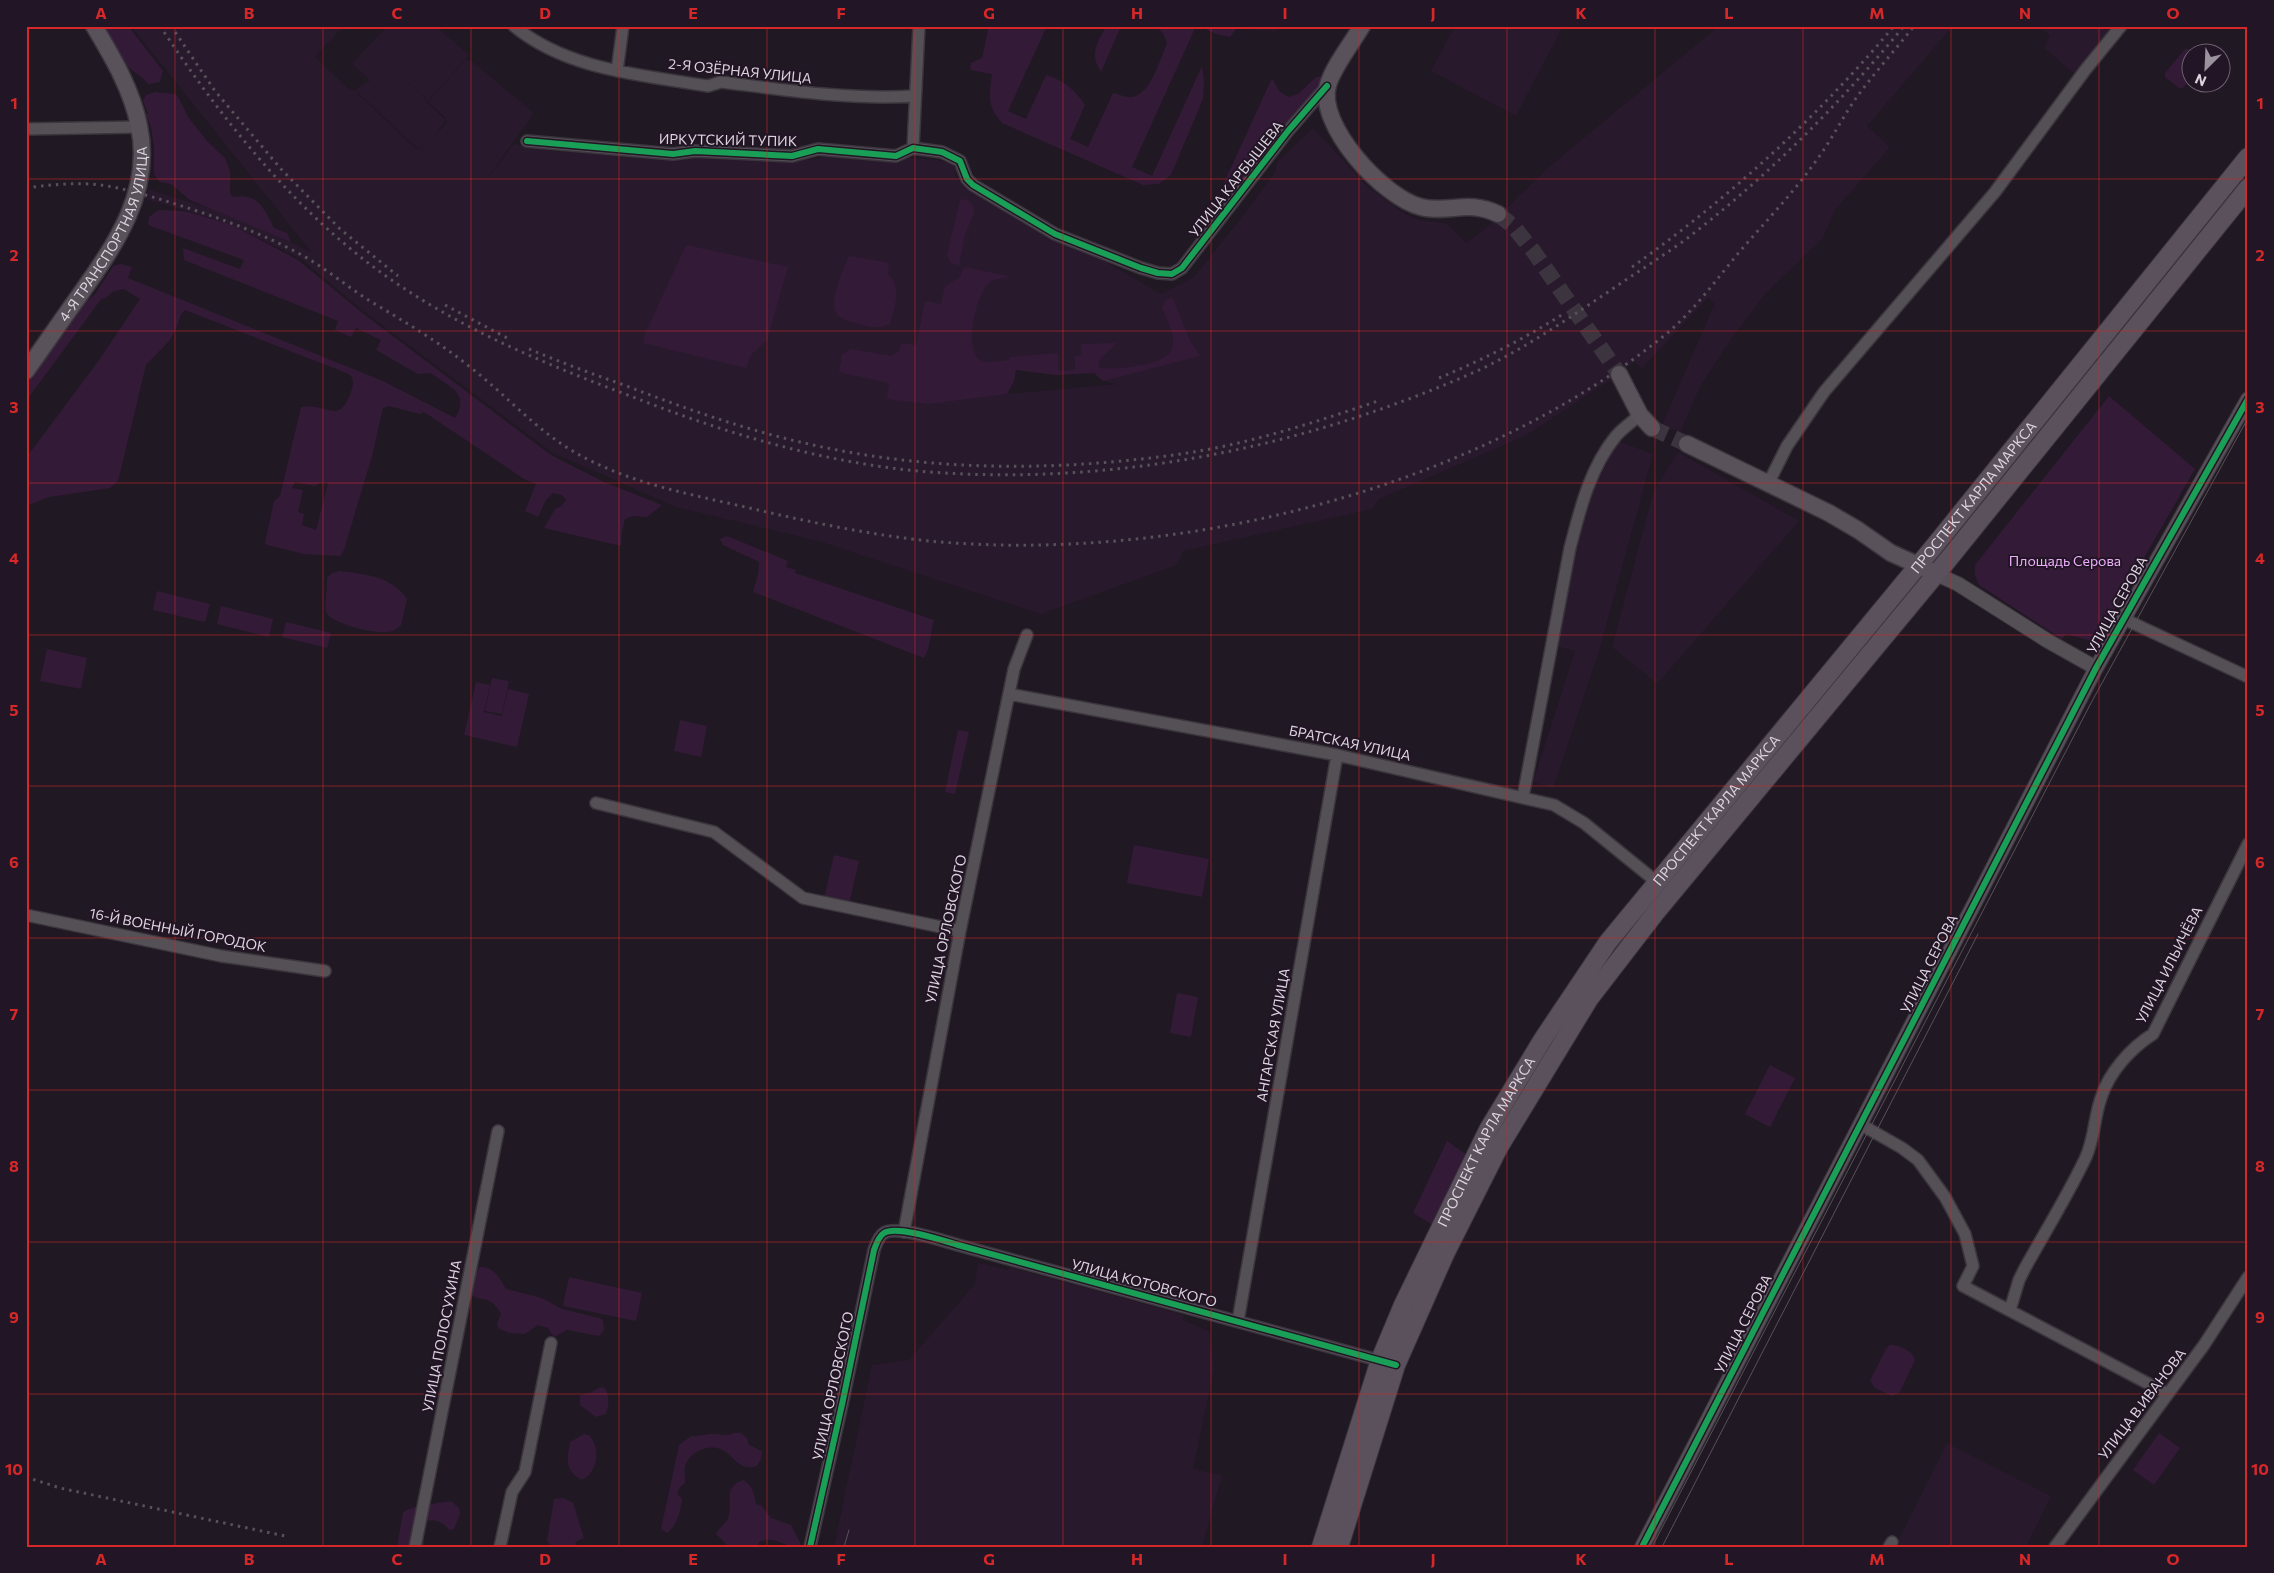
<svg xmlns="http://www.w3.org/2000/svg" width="2274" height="1573" font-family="Commissioner,sans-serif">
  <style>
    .built { fill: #29192c; fill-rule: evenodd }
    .green { fill: #331b38; fill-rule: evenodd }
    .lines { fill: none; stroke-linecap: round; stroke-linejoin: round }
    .secondary-tunnel { stroke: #3c343e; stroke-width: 16; stroke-dasharray: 16 8; stroke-linecap: butt }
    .minor-casing { stroke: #3b353d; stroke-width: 14 }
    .tertiary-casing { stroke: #3b353d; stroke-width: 16 }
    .secondary-casing { stroke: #3b353d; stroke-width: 19 }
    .primary-casing { stroke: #3b353d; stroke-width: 20 }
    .minor { stroke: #554f56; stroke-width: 11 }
    .tertiary { stroke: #554f56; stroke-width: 14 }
    .secondary { stroke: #59525b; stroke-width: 16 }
    .primary { stroke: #5a515d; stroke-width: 18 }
    .tram { stroke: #575259; stroke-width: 1 }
    .rail { stroke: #575259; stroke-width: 3; stroke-dasharray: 2.5 5; stroke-linecap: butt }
    .cycleway-casing { stroke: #221525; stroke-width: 9 }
    .cycleway { stroke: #1a9f57; stroke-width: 6 }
    .grid { fill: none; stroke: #d62828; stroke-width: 1; stroke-opacity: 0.55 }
    .labels { text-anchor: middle; stroke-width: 4; stroke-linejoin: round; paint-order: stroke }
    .street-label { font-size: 14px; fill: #dcd3de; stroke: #221525 }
    .park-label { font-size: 14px; fill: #eeadfc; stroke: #221525 }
    .neatline { fill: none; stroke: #d62828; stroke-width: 2 }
    .grid-label { font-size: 16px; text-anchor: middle; font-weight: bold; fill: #d62828 }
  </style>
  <rect width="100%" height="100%" fill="#201822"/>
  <path class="built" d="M131 26H344L315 57 351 91 354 90 415 148 419 149 425 142 419 148 416 147 355 90 370 80 352 64 387 26H436L469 55 427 102 425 97 402 77 424 97 426 102 444 118 445 122 434 136 447 123 445 117 428 102 466 59 474 63 534 113 484 183 514 144 559 152 562 147 792 160 818 159 831 152 938 160 958 166 955 175 969 190 1052 240 1096 256 1161 294 1193 278 1243 216 1275 172 1278 161 1313 128 1368 187 1405 214 1422 221 1446 223 1466 243 1487 227 1550 166 1719 26H1953L1867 126 1890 147 1835 210 1823 238 1766 293 1731 339 1701 385 1680 432 1662 425 1715 303 1708 298 1642 368 1634 362 1610 380 1525 436 1379 499 1372 509 1183 551 1177 565 1041 614 822 542 676 507 553 453 361 309 301 259 225 222 145 199 148 189 250 221 312 253ZM1016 370 1056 375 1094 373 1103 381 1118 384 1007 394 1014 381Z
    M1247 26H1279L1276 31 1255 30Z
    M1455 26H1563L1516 116 1431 71Z
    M2039 26H2115L2075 74 2044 48 2050 36Z
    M1618 441 1653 454 1600 648 1553 788 1533 782 1575 651 1556 646 1575 542 1586 504Z
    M1678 452 1799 521 1657 684 1612 647 1654 490Z
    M978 1263 1008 1270 1009 1267 1184 1315 1183 1320 1209 1331 1214 1369 1193 1469 1222 1475 1202 1547H834L872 1365 909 1360 975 1284Z
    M1947 1443 2051 1496 2026 1547H1895Z"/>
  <path class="green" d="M101 26H128L163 71 160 82 148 84C140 74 130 70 121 61 113 51 108 37 101 26Z
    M989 26H1047L1008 111 1026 119 1046 75C1064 80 1075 90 1085 105L1070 139 1088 147 1113 93C1119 94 1127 98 1133 97 1152 92 1160 59 1167 43L1164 35 1157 26H1196L1132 167 1152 176 1202 66 1204 82 1203 99 1171 175 1159 184 1143 185 1002 123C987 107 989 95 992 74L970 70 971 63 982 58Z
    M1106 26H1121L1101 72C1089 53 1097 44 1106 26Z
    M1199 26H1238L1230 37 1216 34Z
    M2185 49H2189L2193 52H2192L2191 78 2183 88H2179L2165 77V73Z
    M1316 77H1323L1325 81 1239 189 1223 185 1272 78 1279 91 1288 97 1298 94Z
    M155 92 175 94 178 97 188 117 207 141 225 158 230 171V194L233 197C258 193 264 208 274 228L287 233 291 242 190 200 171 184 160 182 154 174V146L151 127 145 113 148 114 143 101 146 95Z
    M966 199 973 205 974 213 965 235 959 266 951 263 947 255 960 200Z
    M158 210 184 211 230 224 298 260 365 315 551 455 604 482 662 505 647 517 633 516 625 519 622 531 621 546 544 528 555 509 561 506 566 500 562 495 553 493 546 500 538 517 525 511 536 484 524 479 424 412 420 414 389 406 383 408 372 456 344 550 340 556 304 554 267 545 265 543 274 501 280 496 301 407C327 402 338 427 351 392 353 385 355 380 349 374L185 310 181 314 176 329 170 340 146 365 118 481 110 488 49 497 26 506V458L99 360 140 299 124 289 114 291 104 299 102 298 26 401V380L80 307 96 293 113 266 121 264 132 267 128 278 383 381 455 418C471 393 449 387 431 373L418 374 376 350 381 340 356 328 351 337 335 330 338 321 184 260 183 248 240 269 244 260 148 225 149 217ZM295 482 315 486 322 482 328 483 316 530 302 525 304 514 298 512 303 490 292 488Z
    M686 245 788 267 767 340 750 356 746 368 643 343 645 334Z
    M849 256 889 263 888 274C903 289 894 306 890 324 878 329 868 327 856 323 849 321 840 319 836 312 829 301 844 267 849 256Z
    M964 267 1012 277C1005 278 995 278 990 282 976 292 963 350 980 360 988 364 1001 361 1010 360V357L1058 353 1059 371 1075 370V356L1082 355 1081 344 1116 343C1111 351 1103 354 1098 363L1099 368C1114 370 1167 366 1172 349 1176 335 1168 321 1162 308L1165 301 1172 297 1190 340 1200 356 1103 381 1094 373 1056 375 1016 370 1014 381 1007 394 928 404 887 399 889 383 839 372 842 355 851 349 891 356 898 352 902 343 916 345 925 301 941 304 945 286 960 277Z
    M2109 396 2195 469 2096 642 2066 634 2062 639 1979 585 1975 575V565Z
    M727 536 788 561 786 567 796 570 795 573 934 620C930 633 931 647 924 658L753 592 758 574 759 562 723 545 720 539Z
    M339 571C364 574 392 576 407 599L401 625C397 629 393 632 387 632 375 634 331 624 326 612 324 607 328 585 327 578L332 573Z
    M157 591 210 604 205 622 153 610Z
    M221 606 273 619 269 637 217 624Z
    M286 622 331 633 327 648 282 637Z
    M47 649 87 658 81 689 40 681Z
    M492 678 509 681 502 714 485 711Z
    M476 682 490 685 484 712 502 716 508 689 529 694 517 747 464 735Z
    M680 720 707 726 701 757 674 751Z
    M958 730 969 732 955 794 945 792Z
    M1134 845 1209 859 1202 897 1127 883Z
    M834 855 859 861 849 904 824 899Z
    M1177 993 1198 997 1191 1037 1170 1033Z
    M1770 1065 1795 1078 1770 1127 1745 1114Z
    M1447 1141 1470 1157 1436 1227 1413 1213Z
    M480 1267C494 1267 500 1278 506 1289L542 1298 562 1309 599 1318 603 1320 604 1330 599 1336 567 1330 554 1337 548 1328 538 1325 525 1334 509 1333 498 1328 497 1323 501 1314C488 1291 481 1305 470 1293L473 1275Z
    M569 1277 642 1293 636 1321 563 1306Z
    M1890 1345C1900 1345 1913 1351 1915 1360L1900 1392 1892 1396 1875 1388 1870 1381 1886 1349Z
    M600 1387 605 1388C610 1397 609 1405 606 1414L596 1417 580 1405V1395L590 1393Z
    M734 1433H741L747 1438 749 1445 762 1451 761 1459 757 1466C736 1472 735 1454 720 1449 707 1444 688 1453 685 1467 684 1471 685 1478 685 1483L680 1487 677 1494 682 1499C680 1512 678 1524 667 1533L661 1529 679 1445 691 1436C699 1437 705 1434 713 1434 722 1434 725 1437 734 1433Z
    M2159 1433 2180 1448 2154 1485 2133 1470Z
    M584 1434 589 1435C601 1447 598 1473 582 1480 564 1470 567 1460 570 1442Z
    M743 1480C753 1486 754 1493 756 1504L762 1506 771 1518 791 1525 802 1547H787V1545C777 1541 770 1537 759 1542L758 1547H729L716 1534C719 1527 725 1525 728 1518 734 1503 721 1488 743 1480Z
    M564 1498 573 1503 584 1538 575 1542 578 1547H553L547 1541 554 1499Z
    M451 1501 459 1508 460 1514 454 1529 449 1530C443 1521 432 1517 423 1523L424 1547H397L403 1512C417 1504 436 1504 451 1501Z"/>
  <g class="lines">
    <path class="secondary-tunnel" d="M1498 214 1513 226 1534 252 1619 374
      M1652 428 1687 444"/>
    <defs>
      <path id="minor" d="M514 26C567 70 642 75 708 86L721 82C785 90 850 100 914 96
        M617 71 623 26
        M26 129 139 127
        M527 141 673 154 695 151 792 156 818 149 896 156 913 148 942 152 960 161 967 179 973 185 1055 234 1141 268 1158 273 1172 274 1182 268 1288 131 1327 86
        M913 148 919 26
        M1768 484 1787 446 1824 392 1995 192 2086 69 2121 26
        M2124 619 2248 677
        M1009 694 1337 755 1554 805 1584 823 1658 883
        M1523 797 1570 548C1580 509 1590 468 1616 436 1623 428 1632 422 1640 415
        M596 803 714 832 803 898 960 931
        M26 915 221 956 325 971
        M1860 1124 1902 1148 1918 1160 1945 1197 1965 1234 1973 1266 1963 1286 2168 1394
        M904 1232 960 931 1014 669 1027 635
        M2010 1310 2019 1280 2025 1268C2045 1232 2068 1195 2086 1157 2095 1136 2094 1118 2101 1098 2109 1072 2131 1048 2153 1034L2248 844
        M1238 1321 1337 755
        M415 1547 498 1131
        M500 1547 512 1492 525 1472 551 1343
        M810 1547 843 1400 874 1250C876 1244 879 1236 884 1233 897 1225 944 1241 958 1245L1385 1362
        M1889 1547 1892 1542
        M2055 1547 2204 1345 2248 1277"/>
      <path id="tertiary" d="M1936 574 1958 584 2048 641 2096 668
        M1642 1547 2096 668 2248 399"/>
      <g id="secondary">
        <path d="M1362 26C1352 43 1333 67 1328 85 1316 125 1384 198 1421 207 1449 214 1467 199 1498 214"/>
        <path id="s1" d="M26 371C44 346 61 321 79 296 115 245 153 192 139 126 132 90 113 58 94 26"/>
        <path d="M1619 374 1640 415 1652 428"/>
        <path d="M1687 444 1829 513 1858 530 1891 553 1929 570"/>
      </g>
      <g id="primary">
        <path id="s2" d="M1321 1547 1380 1360 1403 1305 1488 1130 1543 1039 1608 942 1936 544 2248 157"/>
        <path d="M1339 1547 1396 1365 1445 1254 1499 1147 1589 999 1656 912 1951 556 2248 188"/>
      </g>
    </defs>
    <use href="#minor" class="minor-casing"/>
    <use href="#tertiary" class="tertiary-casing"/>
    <use href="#secondary" class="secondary-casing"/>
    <use href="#primary" class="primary-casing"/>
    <use href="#minor" class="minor"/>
    <use href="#tertiary" class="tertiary"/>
    <use href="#secondary" class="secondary"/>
    <use href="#primary" class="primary"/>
    <path class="tram" d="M844 1547 849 1530
      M1652 1547 2091 703 2248 418
      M1662 1547 1978 934"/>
    <path class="rail" d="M160 26C225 124 303 222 402 287 474 335 553 367 633 397 727 434 828 464 929 472 1117 486 1306 447 1477 371 1524 349 1566 320 1608 292 1634 274 1660 258 1685 240 1766 178 1839 105 1904 26
      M171 26 215 91 281 169 340 229 398 276
      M26 188C48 185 69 183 91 184 117 186 142 194 166 201 211 215 255 230 298 253 323 266 346 286 370 301 405 322 439 342 470 367 505 394 533 427 571 450 627 484 695 495 758 510 814 523 872 535 929 541 1173 564 1467 492 1660 339 1692 314 1715 281 1741 250 1767 220 1795 191 1818 158 1833 138 1844 114 1859 94 1876 71 1896 49 1914 26
      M1632 267C1729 198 1817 118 1894 26
      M445 305 509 339
      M529 349C560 362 592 374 624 385 681 407 740 428 800 442 925 472 1054 472 1181 454 1249 444 1316 422 1381 400
      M1439 378C1482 360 1524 339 1563 314
      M26 1477 60 1488 285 1536"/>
    <defs>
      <path id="cycleway" d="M527 141 673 154 695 151 792 156 818 149 896 156 913 148 942 152 960 161 967 179 973 185 1055 234 1141 268 1158 273 1172 274 1182 268 1288 131 1327 86
        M810 1547 843 1400 874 1250C876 1244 879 1236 884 1233 897 1225 944 1241 958 1245L1396 1365
        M1642 1547 2096 668 2248 399"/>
    </defs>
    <use href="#cycleway" class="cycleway-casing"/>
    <use href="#cycleway" class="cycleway"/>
  </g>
  <path class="grid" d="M175 26V1547M323 26V1547M471 26V1547M619 26V1547M767 26V1547M915 26V1547M1063 26V1547M1211 26V1547M1359 26V1547M1507 26V1547M1655 26V1547M1803 26V1547M1951 26V1547M2099 26V1547M26 179H2248M26 331H2248M26 483H2248M26 635H2248M26 786H2248M26 938H2248M26 1090H2248M26 1242H2248M26 1394H2248"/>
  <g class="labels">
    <g class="street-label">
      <text transform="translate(740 71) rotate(6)" y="5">2-Я ОЗЁРНАЯ УЛИЦА</text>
      <text transform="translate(728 140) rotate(1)" y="5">ИРКУТСКИЙ ТУПИК</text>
      <text transform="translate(1236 179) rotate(-52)" y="5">УЛИЦА КАРБЫШЕВА</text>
      <text dy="5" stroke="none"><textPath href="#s1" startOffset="160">4-Я ТРАНСПОРТНАЯ УЛИЦА</textPath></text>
      <text dy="5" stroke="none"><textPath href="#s2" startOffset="1249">ПРОСПЕКТ КАРЛА МАРКСА</textPath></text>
      <text transform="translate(2117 605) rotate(-61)" y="5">УЛИЦА СЕРОВА</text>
      <text transform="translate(1350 743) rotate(12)" y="5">БРАТСКАЯ УЛИЦА</text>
      <text dy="5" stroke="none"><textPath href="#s2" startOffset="844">ПРОСПЕКТ КАРЛА МАРКСА</textPath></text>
      <text transform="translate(946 929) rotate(-78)" y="5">УЛИЦА ОРЛОВСКОГО</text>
      <text transform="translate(178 930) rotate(11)" y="5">16-Й ВОЕННЫЙ ГОРОДОК</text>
      <text transform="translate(1929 964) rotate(-63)" y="5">УЛИЦА СЕРОВА</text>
      <text transform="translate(2169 965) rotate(-63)" y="5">УЛИЦА ИЛЬИЧЁВА</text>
      <text transform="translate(1273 1035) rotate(-80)" y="5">АНГАРСКАЯ УЛИЦА</text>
      <text dy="5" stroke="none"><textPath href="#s2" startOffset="439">ПРОСПЕКТ КАРЛА МАРКСА</textPath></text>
      <text transform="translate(1144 1283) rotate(15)" y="5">УЛИЦА КОТОВСКОГО</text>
      <text transform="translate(1743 1324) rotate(-63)" y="5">УЛИЦА СЕРОВА</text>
      <text transform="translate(442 1336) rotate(-79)" y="5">УЛИЦА ПОЛОСУХИНА</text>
      <text transform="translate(833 1386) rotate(-78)" y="5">УЛИЦА ОРЛОВСКОГО</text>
      <text transform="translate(2142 1404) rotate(-53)" y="5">УЛИЦА В.ИВАНОВА</text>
    </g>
    <g class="park-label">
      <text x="2065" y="566">Площадь Серова</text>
    </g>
  </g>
  <rect width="2274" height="1573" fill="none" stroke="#221525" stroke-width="55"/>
  <g transform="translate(2206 68) rotate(204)"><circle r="24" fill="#221525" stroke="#6c616f"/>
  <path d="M0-4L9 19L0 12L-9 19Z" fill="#9a929c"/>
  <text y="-8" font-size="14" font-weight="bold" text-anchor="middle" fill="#dcd3de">N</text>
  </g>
  <rect x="28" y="28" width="2218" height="1518" class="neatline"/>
  <g class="grid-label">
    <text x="101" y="19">A</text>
    <text x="249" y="19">B</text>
    <text x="397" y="19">C</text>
    <text x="545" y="19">D</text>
    <text x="693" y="19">E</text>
    <text x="841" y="19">F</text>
    <text x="989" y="19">G</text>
    <text x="1137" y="19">H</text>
    <text x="1285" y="19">I</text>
    <text x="1433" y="19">J</text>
    <text x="1581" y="19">K</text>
    <text x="1729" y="19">L</text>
    <text x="1877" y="19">M</text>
    <text x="2025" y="19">N</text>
    <text x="2173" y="19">O</text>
    <text x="14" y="109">1</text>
    <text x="2260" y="109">1</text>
    <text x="14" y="261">2</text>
    <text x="2260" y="261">2</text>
    <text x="14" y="413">3</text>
    <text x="2260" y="413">3</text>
    <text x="14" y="564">4</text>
    <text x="2260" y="564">4</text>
    <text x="14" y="716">5</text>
    <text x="2260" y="716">5</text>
    <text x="14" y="868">6</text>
    <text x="2260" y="868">6</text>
    <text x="14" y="1020">7</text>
    <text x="2260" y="1020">7</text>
    <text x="14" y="1172">8</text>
    <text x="2260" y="1172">8</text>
    <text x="14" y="1323">9</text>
    <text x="2260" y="1323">9</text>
    <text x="14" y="1475">10</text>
    <text x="2260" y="1475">10</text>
    <text x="101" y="1565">A</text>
    <text x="249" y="1565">B</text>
    <text x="397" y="1565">C</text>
    <text x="545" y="1565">D</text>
    <text x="693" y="1565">E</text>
    <text x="841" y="1565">F</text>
    <text x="989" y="1565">G</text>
    <text x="1137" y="1565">H</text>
    <text x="1285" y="1565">I</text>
    <text x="1433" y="1565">J</text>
    <text x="1581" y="1565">K</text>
    <text x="1729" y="1565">L</text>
    <text x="1877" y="1565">M</text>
    <text x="2025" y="1565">N</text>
    <text x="2173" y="1565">O</text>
  </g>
</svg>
